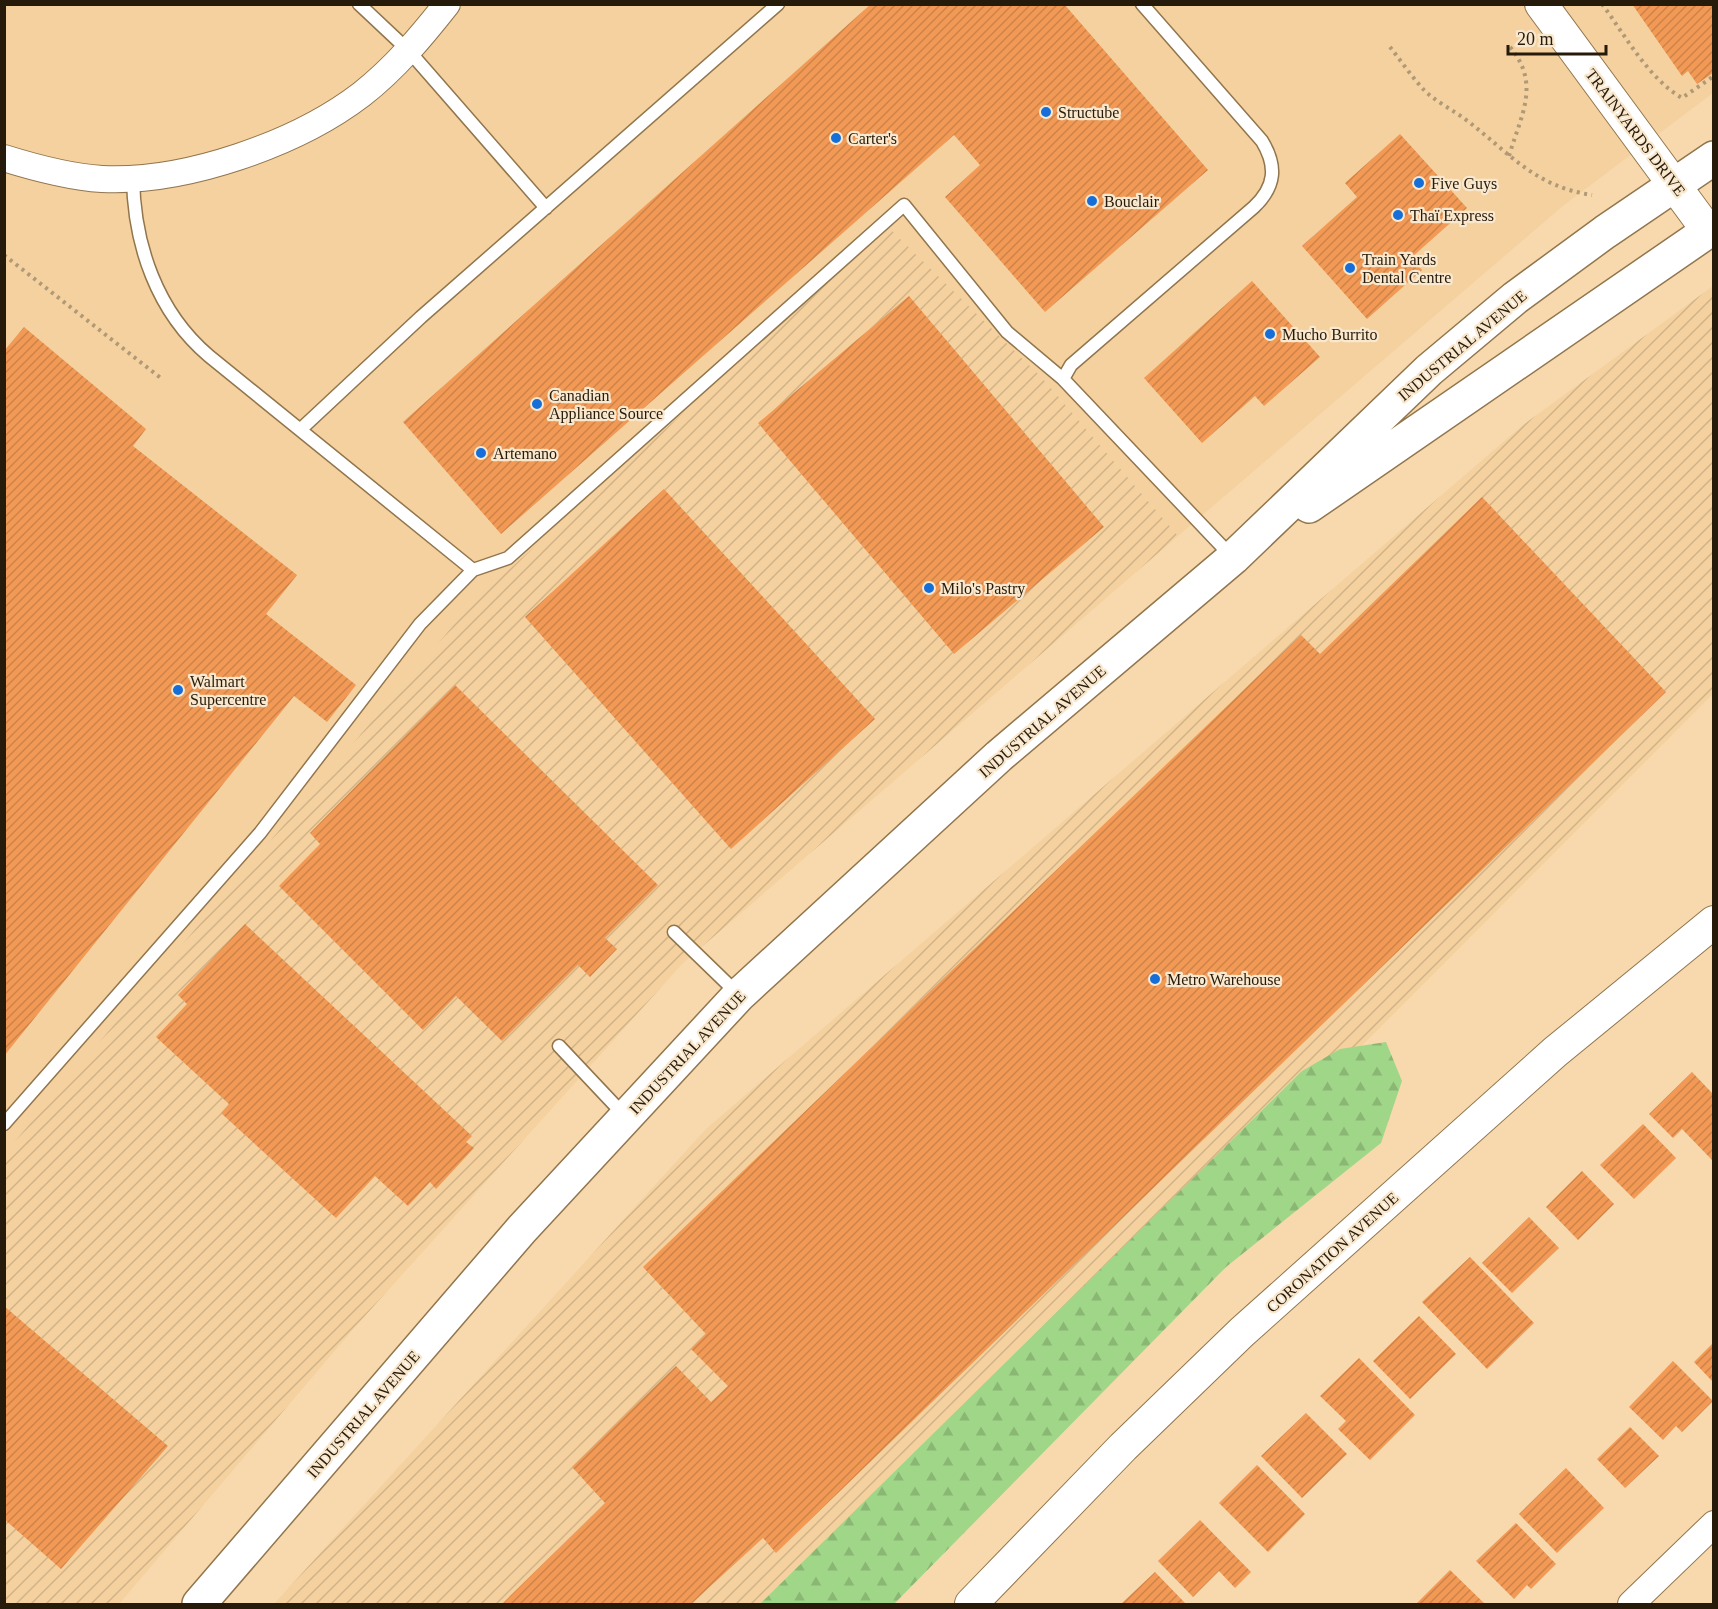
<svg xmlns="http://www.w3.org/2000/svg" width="1718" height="1609" font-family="Georgia,serif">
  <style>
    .built { fill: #f4d19e }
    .industrial { fill: url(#industrial-furrows) }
    .forest { fill: url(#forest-firs) }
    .building { fill: url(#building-hatch) }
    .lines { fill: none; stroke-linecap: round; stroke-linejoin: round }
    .service-casing { stroke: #91754d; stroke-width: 15 }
    .minor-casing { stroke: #91754d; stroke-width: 28 }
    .tertiary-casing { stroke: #91754d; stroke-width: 34 }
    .secondary-casing { stroke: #91754d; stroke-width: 36 }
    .path { stroke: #b09976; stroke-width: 4; stroke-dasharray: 3 4.5; stroke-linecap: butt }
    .service { stroke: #fff; stroke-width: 12 }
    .minor { stroke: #fff; stroke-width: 26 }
    .tertiary { stroke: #fff; stroke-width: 32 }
    .secondary { stroke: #fff; stroke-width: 33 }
    .poi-dot { fill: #166fd8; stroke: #fae8ce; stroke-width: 2 }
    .labels { text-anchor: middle; stroke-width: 4.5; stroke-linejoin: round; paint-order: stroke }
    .poi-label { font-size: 16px; fill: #261b0a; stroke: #fae8ce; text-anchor: start }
    .street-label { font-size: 16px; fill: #261b0a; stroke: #fae8ce }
  </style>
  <defs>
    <pattern id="industrial-furrows" width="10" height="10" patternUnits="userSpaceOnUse" patternTransform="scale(1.5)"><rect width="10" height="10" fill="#f4d19e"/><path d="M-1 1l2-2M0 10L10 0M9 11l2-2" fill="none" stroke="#d1b387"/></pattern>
    <pattern id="forest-firs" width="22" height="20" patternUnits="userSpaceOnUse" patternTransform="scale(1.5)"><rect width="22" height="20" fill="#a0d688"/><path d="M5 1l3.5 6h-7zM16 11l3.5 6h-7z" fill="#8ab774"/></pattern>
    <pattern id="building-hatch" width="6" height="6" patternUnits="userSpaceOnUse" patternTransform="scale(1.5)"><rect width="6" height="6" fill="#f19955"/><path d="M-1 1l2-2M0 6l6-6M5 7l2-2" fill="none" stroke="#ce8349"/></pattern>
  </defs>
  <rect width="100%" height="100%" fill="#f7d9ad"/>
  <path class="built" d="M5 5H1713V93L1564 205 1178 536 1043 379 474 601 5 1153Z"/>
  <path class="industrial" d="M889 228 1043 379 1178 536 683 963 355 1327 119 1604H5V1153L474 601Z
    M1713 286V694L1131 1277 796 1604H274L706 1129 1523 425Z"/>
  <path class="forest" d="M1386 1042 1402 1081 1381 1143 1226 1267 894 1604H760L1302 1071 1340 1049Z"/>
  <path class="building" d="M871 4H1064L1208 170 1045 312 945 197 980 165 954 135 501 534 403 422Z
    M1632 4H1713V73L1697 84 1688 71 1682 76Z
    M1400 134 1467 208 1411 258 1422 270 1367 319 1302 246 1357 197 1345 183Z
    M1252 281 1320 357 1264 406 1255 396 1202 443 1144 378Z
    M909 296 1104 527 954 654 758 423Z
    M24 327 146 429 133 446 297 575 266 614 356 685 327 722 294 696 4 1056V351Z
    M664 489 875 719 731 849 525 617Z
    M1482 497 1666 692 776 1553 763 1538 691 1604H502L605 1503 572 1467 676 1366 711 1402 728 1386 691 1349 706 1334 643 1267 1301 635 1320 654Z
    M455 685 658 885 605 938 617 949 590 977 578 965 502 1041 456 996 423 1030 279 886 320 844 310 833Z
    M245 924 472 1136 466 1142 474 1148 436 1189 430 1182 408 1206 375 1176 336 1218 221 1113 229 1104 156 1037 187 1004 178 995Z
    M1692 1072 1713 1094V1161L1682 1129 1673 1138 1649 1114Z
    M1643 1124 1676 1158 1634 1199 1600 1165Z
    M1582 1171 1614 1204 1578 1240 1546 1207Z
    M1529 1217 1559 1248 1512 1293 1482 1263Z
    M1470 1257 1534 1323 1487 1369 1422 1302Z
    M4 1306 168 1446 61 1569 4 1519Z
    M1419 1316 1456 1354 1410 1399 1373 1361Z
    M1713 1343V1382L1694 1362Z
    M1359 1358 1415 1415 1370 1460 1338 1429 1346 1421 1320 1396Z
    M1673 1361 1713 1401 1682 1432 1676 1426 1663 1440 1629 1407Z
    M1306 1413 1347 1454 1302 1498 1261 1456Z
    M1630 1427 1659 1456 1625 1488 1597 1459Z
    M1257 1465 1305 1514 1268 1552 1219 1503Z
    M1566 1468 1604 1508 1557 1553 1519 1514Z
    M1200 1520 1251 1572 1235 1588 1219 1571 1193 1597 1158 1561Z
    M1516 1523 1556 1564 1531 1589 1527 1585 1514 1599 1476 1561Z
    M1450 1570 1485 1604H1416Z
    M1155 1572 1186 1604H1121Z"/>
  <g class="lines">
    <defs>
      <path id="service" d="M359 4 409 51 546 208
        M1142 4 1262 141C1277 166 1276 186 1254 207L1071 365 1063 379 1233 558
        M133 178C134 245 157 312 209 356L473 570
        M301 429 421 317 778 4
        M674 932 738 994
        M559 1046 625 1116
        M4 1124 260 833 420 624 473 570 508 558 904 205 1007 332 1063 379"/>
      <path id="minor" d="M4 158C36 168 70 177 102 179 185 183 297 144 362 94 395 68 421 37 447 4
        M1631 1604 1714 1524"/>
      <path id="tertiary" d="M1541 4 1708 231
        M971 1604 1123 1447 1242 1332 1555 1052 1714 922"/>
      <path id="secondary" d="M1309 506 1714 227
        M199 1604 522 1229 739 995 999 756 1233 558 1429 370 1515 298 1605 232 1714 158"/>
    </defs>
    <use href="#service" class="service-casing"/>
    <use href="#minor" class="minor-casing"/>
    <use href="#tertiary" class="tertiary-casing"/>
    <use href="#secondary" class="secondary-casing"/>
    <path class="path" d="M1602 4C1625 35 1648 78 1682 98L1714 76
      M1390 47C1401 61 1412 77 1424 90 1432 99 1454 111 1465 119 1510 153 1533 186 1592 195
      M1509 156C1521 115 1541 84 1510 47
      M4 255 162 379"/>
    <use href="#service" class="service"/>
    <use href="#minor" class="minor"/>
    <use href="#tertiary" class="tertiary"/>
    <use href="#secondary" class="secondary"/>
  </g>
  <g class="poi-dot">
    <circle cx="1046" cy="112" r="6"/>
    <circle cx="836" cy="138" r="6"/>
    <circle cx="1419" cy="183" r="6"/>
    <circle cx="1092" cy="201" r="6"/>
    <circle cx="1398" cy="215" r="6"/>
    <circle cx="1350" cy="268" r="6"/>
    <circle cx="1270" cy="334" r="6"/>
    <circle cx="537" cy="404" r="6"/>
    <circle cx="481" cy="453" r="6"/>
    <circle cx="929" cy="588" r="6"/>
    <circle cx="178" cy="690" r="6"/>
    <circle cx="1155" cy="979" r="6"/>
  </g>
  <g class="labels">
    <g class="poi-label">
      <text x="1058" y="118">Structube</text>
      <text x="848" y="144">Carter's</text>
      <text x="1431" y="189">Five Guys</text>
      <text x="1104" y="207">Bouclair</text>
      <text x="1410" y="221">Thaï Express</text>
      <text x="1362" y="265">Train Yards<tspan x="1362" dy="18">Dental Centre</tspan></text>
      <text x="1282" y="340">Mucho Burrito</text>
      <text x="549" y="401">Canadian<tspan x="549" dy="18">Appliance Source</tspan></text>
      <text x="493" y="459">Artemano</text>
      <text x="941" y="594">Milo's Pastry</text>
      <text x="190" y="687">Walmart<tspan x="190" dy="18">Supercentre</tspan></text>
      <text x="1167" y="985">Metro Warehouse</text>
    </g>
    <g class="street-label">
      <text transform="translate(1636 132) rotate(53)" y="6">TRAINYARDS DRIVE</text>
      <text transform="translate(1462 345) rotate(-40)" y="6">INDUSTRIAL AVENUE</text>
      <text transform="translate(1042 721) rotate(-41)" y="6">INDUSTRIAL AVENUE</text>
      <text transform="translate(687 1052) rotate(-47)" y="6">INDUSTRIAL AVENUE</text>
      <text transform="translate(1332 1252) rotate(-42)" y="6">CORONATION AVENUE</text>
      <text transform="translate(363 1414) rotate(-49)" y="6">INDUSTRIAL AVENUE</text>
    </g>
  </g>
  <rect width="1718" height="1609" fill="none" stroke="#261b0a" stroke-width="12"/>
  <path d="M1508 45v9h98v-9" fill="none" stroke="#261b0a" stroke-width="3"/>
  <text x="1517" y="45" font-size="18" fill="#261b0a" stroke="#fae8ce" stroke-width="4.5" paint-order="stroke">20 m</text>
</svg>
